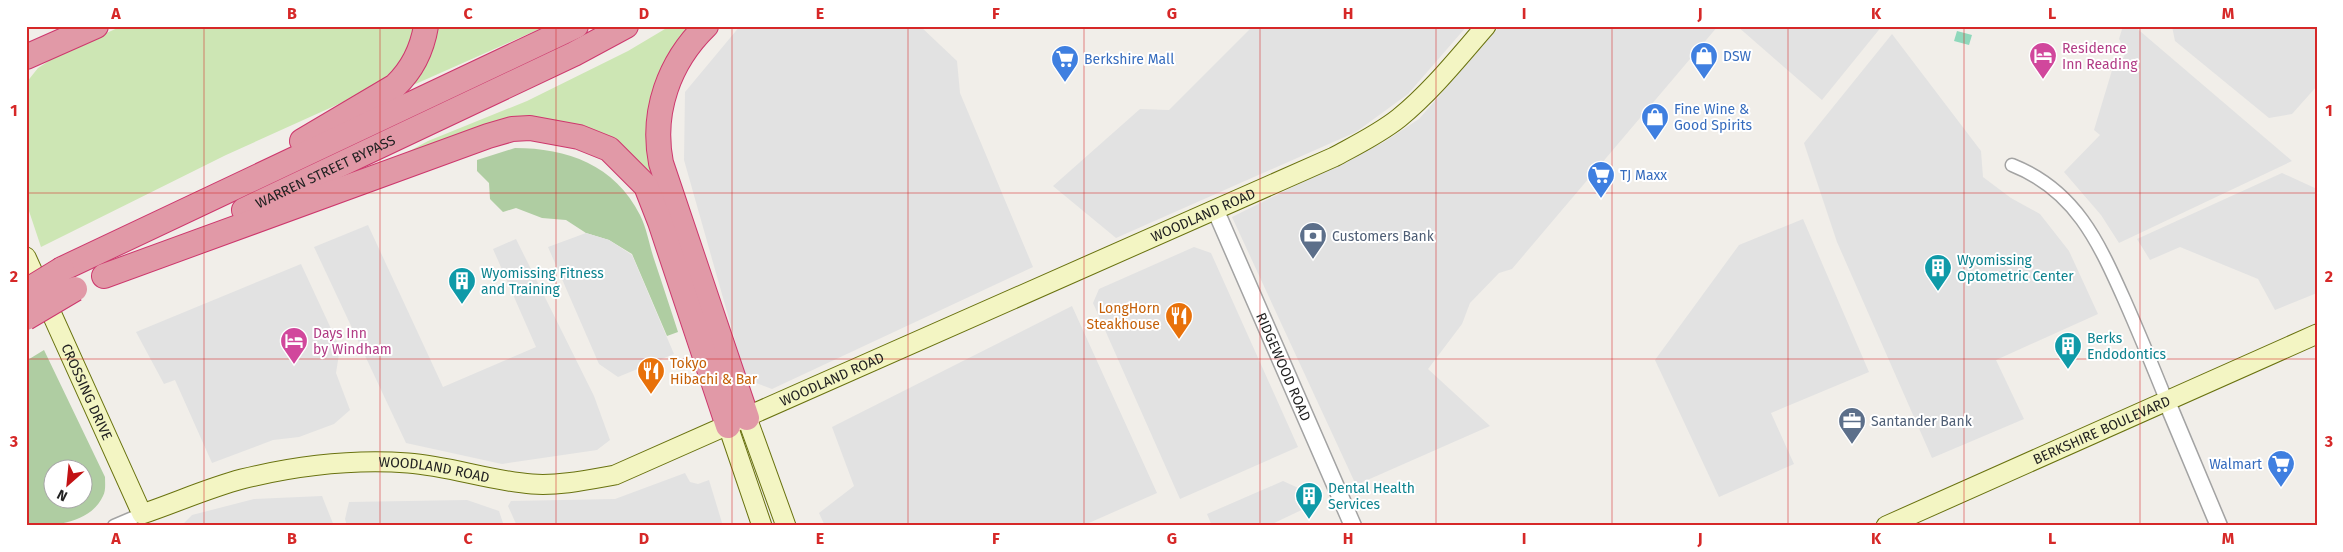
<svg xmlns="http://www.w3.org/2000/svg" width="2343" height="552" font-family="'Fira Sans',sans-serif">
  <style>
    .grass { fill: #cde6b4 }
    .forest { fill: #afcda2; fill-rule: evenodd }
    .pitch { fill: #8fd8bb }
    .parking { fill: #e2e2e2 }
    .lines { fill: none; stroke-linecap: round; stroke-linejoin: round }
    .minor-casing { stroke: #a3a3a3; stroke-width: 15 }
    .tertiary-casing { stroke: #a3a3a3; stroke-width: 19 }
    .secondary-casing { stroke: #69720f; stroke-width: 21 }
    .motorway-casing { stroke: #cd386d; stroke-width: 26 }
    .minor { stroke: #fff; stroke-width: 12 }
    .tertiary { stroke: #fff; stroke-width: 16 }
    .secondary { stroke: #f3f5c3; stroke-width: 19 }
    .motorway { stroke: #e199a7; stroke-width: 24 }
    .motorway-bridge-casing { stroke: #cd386d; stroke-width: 26; stroke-linecap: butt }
    .motorway-bridge { stroke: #e199a7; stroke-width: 24 }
    .grid { fill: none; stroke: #d62828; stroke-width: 1; stroke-opacity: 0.55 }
    .labels { text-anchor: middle; stroke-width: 4; stroke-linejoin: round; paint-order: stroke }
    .hotel-label { font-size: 14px; fill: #b23c85; stroke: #fff; text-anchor: start }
    .shop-label { font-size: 14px; fill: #366cbe; stroke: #fff; text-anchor: start }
    .street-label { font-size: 14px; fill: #222; stroke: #fff }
    .service-label { font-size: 14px; fill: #4e5e75; stroke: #fff; text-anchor: start }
    .culture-label { font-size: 14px; fill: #0d838f; stroke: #fff; text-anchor: start }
    .food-label { font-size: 14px; fill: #c56008; stroke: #fff; text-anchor: end }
    .neatline { fill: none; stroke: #d62828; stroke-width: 2 }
    .grid-label { font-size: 16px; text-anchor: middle; font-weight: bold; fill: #d62828 }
  </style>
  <rect width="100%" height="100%" fill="#f1eee9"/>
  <path class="grass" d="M122 26H413C410 54 393 72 372 89L226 155 41 247 26 202V83L38 68 58 55Z
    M435 26H546L402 90Z
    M670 26H694C672 58 646 88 646 130 647 144 650 159 651 173 612 134 587 123 533 119L380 167 428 141 527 101 628 51Z"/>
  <path class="forest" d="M515 148C567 148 615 165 640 215 647 229 649 244 654 259 662 283 670 307 678 332L667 336 632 254 609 240 586 233 566 220 542 218 516 208 503 212 490 199 489 183 477 171V160Z
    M44 350 105 477C105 483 106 491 103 496 90 524 53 526 26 526V361ZM52 470H82V500H52Z"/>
  <path class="pitch" d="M1957 31 1972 35 1969 45 1954 41Z"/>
  <path class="parking" d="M740 26H920L957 61 960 93 1033 267 772 389 746 379 684 160 685 92Z
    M1253 26H1467L1408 94 1356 132 1116 238 1053 186 1140 109 1169 110Z
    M1500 26H1718L1512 269 1499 273 1470 303 1462 324 1428 369 1490 426 1356 485 1232 217 1384 142 1419 119Z
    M1737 26H1882L1822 100Z
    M2123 26H2134L2292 161 2119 243 2101 215 2064 172 2100 135 2094 130 2116 57 2122 59 2124 57 2125 50 2119 39Z
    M2172 26H2317V86L2292 114 2269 118 2175 41Z
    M1892 34 1981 151 1983 177 2011 198 2040 214 2069 251 2098 314 1996 360 2024 419 1932 458 1837 242 1804 143Z
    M2282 173 2317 189V293L2275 310 2258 279 2180 247 2150 260 2137 239Z
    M1803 219 1869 372 1771 413 1794 464 1719 497 1655 360 1739 245Z
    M368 225 443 387 536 347 493 249 516 239 594 396 610 440 597 450 502 464 406 443 314 247Z
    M586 233 609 240 632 255 674 354 618 377 599 364 548 247Z
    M1194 247 1211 253 1298 447 1180 499 1093 303 1099 289Z
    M301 264 340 348 336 373 350 410 334 424 299 437 273 440 212 463 175 380 164 384 136 332Z
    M1072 306 1157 493 1082 526H825L819 513 854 486 832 427Z
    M685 473 690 482 698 484 709 480 723 526H517L508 506 511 501 615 499Z
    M1283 481 1316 496 1312 505 1268 526H1212L1207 514Z
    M322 496 334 526H181L192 515 254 499Z
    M467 500 499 511 504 526H347L345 519 349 502Z"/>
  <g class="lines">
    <defs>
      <path id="minor" d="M2012 165C2075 190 2098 241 2124 299 2139 333 2153 367 2167 402
        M114 526 142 514"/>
      <g id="tertiary">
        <path id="s1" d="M1215 209 1353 526"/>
        <path d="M2167 402 2219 526"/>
      </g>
      <g id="secondary">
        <path id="s2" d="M26 257 142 514C175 503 208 488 242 479 295 466 354 459 408 463 450 466 490 481 532 484 559 486 587 480 615 475L1334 157C1356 145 1379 134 1399 118 1432 91 1458 58 1486 26"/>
        <path d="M747 418 786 526"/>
        <path d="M728 426 762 526"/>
        <path id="s3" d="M1886 526 2317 334"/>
      </g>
      <g id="motorway">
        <path d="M706 26C669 62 651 112 661 163L747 418"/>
        <path d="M26 57 96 26"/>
        <path d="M302 141 395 86C412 70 422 50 426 26"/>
        <path id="s4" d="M244 210 574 54 626 26"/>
        <path d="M62 269 576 26"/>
        <path d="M104 276 488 136 512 129 530 128 579 137 609 149 646 186 660 222 728 426"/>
      </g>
    </defs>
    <use href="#minor" class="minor-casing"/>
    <use href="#tertiary" class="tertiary-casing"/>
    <use href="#secondary" class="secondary-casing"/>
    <use href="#motorway" class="motorway-casing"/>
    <use href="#minor" class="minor"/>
    <use href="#tertiary" class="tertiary"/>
    <use href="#secondary" class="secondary"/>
    <use href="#motorway" class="motorway"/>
    <defs>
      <path id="motorway-bridge" d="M26 291 62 269
        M26 318 75 289"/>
    </defs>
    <use href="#motorway-bridge" class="motorway-bridge-casing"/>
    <use href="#motorway-bridge" class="motorway-bridge"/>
  </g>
  <path class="grid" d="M204 26V526M380 26V526M556 26V526M732 26V526M908 26V526M1084 26V526M1260 26V526M1436 26V526M1612 26V526M1788 26V526M1964 26V526M2140 26V526M26 193H2317M26 359H2317"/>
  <defs>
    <symbol id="shop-pin" viewBox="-11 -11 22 30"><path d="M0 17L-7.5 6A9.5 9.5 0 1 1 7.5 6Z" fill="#3f7fe0" stroke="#fff"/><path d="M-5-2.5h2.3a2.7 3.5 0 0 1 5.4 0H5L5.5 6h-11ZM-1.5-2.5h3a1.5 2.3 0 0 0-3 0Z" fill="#fff"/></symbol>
    <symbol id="hotel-pin" viewBox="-11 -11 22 30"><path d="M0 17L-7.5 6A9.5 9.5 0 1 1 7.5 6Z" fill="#d1479c" stroke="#fff"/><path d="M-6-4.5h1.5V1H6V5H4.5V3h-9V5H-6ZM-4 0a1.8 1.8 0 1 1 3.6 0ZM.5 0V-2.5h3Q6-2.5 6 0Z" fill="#fff"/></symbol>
    <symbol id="supermarket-pin" viewBox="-11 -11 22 30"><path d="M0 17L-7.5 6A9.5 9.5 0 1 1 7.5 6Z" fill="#3f7fe0" stroke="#fff"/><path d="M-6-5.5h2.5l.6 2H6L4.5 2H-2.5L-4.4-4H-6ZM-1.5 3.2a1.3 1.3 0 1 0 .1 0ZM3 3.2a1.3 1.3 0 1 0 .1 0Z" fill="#fff"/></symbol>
    <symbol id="bank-pin" viewBox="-11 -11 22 30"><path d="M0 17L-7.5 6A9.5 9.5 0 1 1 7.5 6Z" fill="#5c6f8a" stroke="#fff"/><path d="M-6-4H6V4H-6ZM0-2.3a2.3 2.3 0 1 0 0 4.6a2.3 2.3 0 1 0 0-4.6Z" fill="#fff"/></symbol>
    <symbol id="building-pin" viewBox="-11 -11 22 30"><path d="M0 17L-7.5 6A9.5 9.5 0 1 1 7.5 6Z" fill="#0f9aa8" stroke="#fff"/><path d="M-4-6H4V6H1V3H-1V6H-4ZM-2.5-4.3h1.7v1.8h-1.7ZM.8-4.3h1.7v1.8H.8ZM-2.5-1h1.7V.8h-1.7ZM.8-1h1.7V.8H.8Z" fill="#fff"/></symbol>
    <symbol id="restaurant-pin" viewBox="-11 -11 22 30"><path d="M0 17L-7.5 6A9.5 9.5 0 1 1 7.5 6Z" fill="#e8710a" stroke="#fff"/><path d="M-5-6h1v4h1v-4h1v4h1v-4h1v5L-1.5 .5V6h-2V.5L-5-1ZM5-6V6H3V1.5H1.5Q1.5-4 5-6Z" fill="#fff"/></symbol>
    <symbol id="office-pin" viewBox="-11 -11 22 30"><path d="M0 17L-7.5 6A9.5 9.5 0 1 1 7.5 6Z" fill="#5c6f8a" stroke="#fff"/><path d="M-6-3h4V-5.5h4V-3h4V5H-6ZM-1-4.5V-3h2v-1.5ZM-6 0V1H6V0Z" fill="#fff"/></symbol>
  </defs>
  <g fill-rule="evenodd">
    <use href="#shop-pin" x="1688" y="40" width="32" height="43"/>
    <use href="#hotel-pin" x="2027" y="40" width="32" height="43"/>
    <use href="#supermarket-pin" x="1049" y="43" width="32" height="43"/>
    <use href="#shop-pin" x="1639" y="101" width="32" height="43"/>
    <use href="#supermarket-pin" x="1585" y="159" width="32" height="43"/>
    <use href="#bank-pin" x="1297" y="220" width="32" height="43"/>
    <use href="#building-pin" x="1922" y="252" width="32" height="43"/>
    <use href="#building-pin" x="446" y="265" width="32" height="43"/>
    <use href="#restaurant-pin" x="1163" y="300" width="32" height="43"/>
    <use href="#hotel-pin" x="278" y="325" width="32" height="43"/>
    <use href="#building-pin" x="2052" y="330" width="32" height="43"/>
    <use href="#restaurant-pin" x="635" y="355" width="32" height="43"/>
    <use href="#office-pin" x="1836" y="405" width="32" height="43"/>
    <use href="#supermarket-pin" x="2265" y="448" width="32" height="43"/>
    <use href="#building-pin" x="1293" y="480" width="32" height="43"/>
  </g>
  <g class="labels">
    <g class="hotel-label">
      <text x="2062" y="53">Residence<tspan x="2062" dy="16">Inn Reading</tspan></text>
      <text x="313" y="338">Days Inn<tspan x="313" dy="16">by Windham</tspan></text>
    </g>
    <g class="shop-label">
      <text x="1723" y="61">DSW</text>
      <text x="1084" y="64">Berkshire Mall</text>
      <text x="1674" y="114">Fine Wine &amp;<tspan x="1674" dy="16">Good Spirits</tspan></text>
      <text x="1620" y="180">TJ Maxx</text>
      <text x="2262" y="469" text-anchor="end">Walmart</text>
    </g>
    <g class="street-label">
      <text dy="5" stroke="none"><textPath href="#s4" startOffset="90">WARREN STREET BYPASS</textPath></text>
      <text dy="5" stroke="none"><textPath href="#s2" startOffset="1408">WOODLAND ROAD</textPath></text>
      <text dy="5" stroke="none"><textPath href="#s1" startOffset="172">RIDGEWOOD ROAD</textPath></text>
      <text dy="5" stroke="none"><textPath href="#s2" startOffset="1002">WOODLAND ROAD</textPath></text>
      <text dy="5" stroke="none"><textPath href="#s2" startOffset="148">CROSSING DRIVE</textPath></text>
      <text dy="5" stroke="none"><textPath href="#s3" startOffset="236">BERKSHIRE BOULEVARD</textPath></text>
      <text dy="5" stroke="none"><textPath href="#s2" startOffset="582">WOODLAND ROAD</textPath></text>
    </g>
    <g class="service-label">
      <text x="1332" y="241">Customers Bank</text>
      <text x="1871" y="426">Santander Bank</text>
    </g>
    <g class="culture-label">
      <text x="1957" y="265">Wyomissing<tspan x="1957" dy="16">Optometric Center</tspan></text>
      <text x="481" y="278">Wyomissing Fitness<tspan x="481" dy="16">and Training</tspan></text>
      <text x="2087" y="343">Berks<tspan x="2087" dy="16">Endodontics</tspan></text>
      <text x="1328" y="493">Dental Health<tspan x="1328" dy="16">Services</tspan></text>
    </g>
    <g class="food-label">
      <text x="1160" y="313">LongHorn<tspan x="1160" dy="16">Steakhouse</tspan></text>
      <text x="670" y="368" text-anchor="start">Tokyo<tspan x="670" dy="16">Hibachi &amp; Bar</tspan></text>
    </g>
  </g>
  <rect width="2343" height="552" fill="none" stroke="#ffffff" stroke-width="55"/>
  <g transform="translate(68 484) rotate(207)"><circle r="24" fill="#ffffff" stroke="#a7a7a7"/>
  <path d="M0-4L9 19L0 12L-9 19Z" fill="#c21214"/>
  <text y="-8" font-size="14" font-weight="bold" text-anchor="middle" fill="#222222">N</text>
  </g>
  <rect x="28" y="28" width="2288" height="496" class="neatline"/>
  <g class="grid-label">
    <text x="116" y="19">A</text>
    <text x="292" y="19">B</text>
    <text x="468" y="19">C</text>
    <text x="644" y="19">D</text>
    <text x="820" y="19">E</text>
    <text x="996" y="19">F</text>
    <text x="1172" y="19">G</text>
    <text x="1348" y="19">H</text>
    <text x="1524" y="19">I</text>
    <text x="1700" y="19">J</text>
    <text x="1876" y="19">K</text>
    <text x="2052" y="19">L</text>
    <text x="2228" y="19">M</text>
    <text x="14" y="116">1</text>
    <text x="2329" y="116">1</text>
    <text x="14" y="282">2</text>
    <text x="2329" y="282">2</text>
    <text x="14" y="447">3</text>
    <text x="2329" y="447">3</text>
    <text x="116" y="544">A</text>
    <text x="292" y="544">B</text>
    <text x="468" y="544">C</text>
    <text x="644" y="544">D</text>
    <text x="820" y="544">E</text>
    <text x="996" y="544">F</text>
    <text x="1172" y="544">G</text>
    <text x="1348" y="544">H</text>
    <text x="1524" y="544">I</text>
    <text x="1700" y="544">J</text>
    <text x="1876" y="544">K</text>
    <text x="2052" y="544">L</text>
    <text x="2228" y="544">M</text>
  </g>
</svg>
